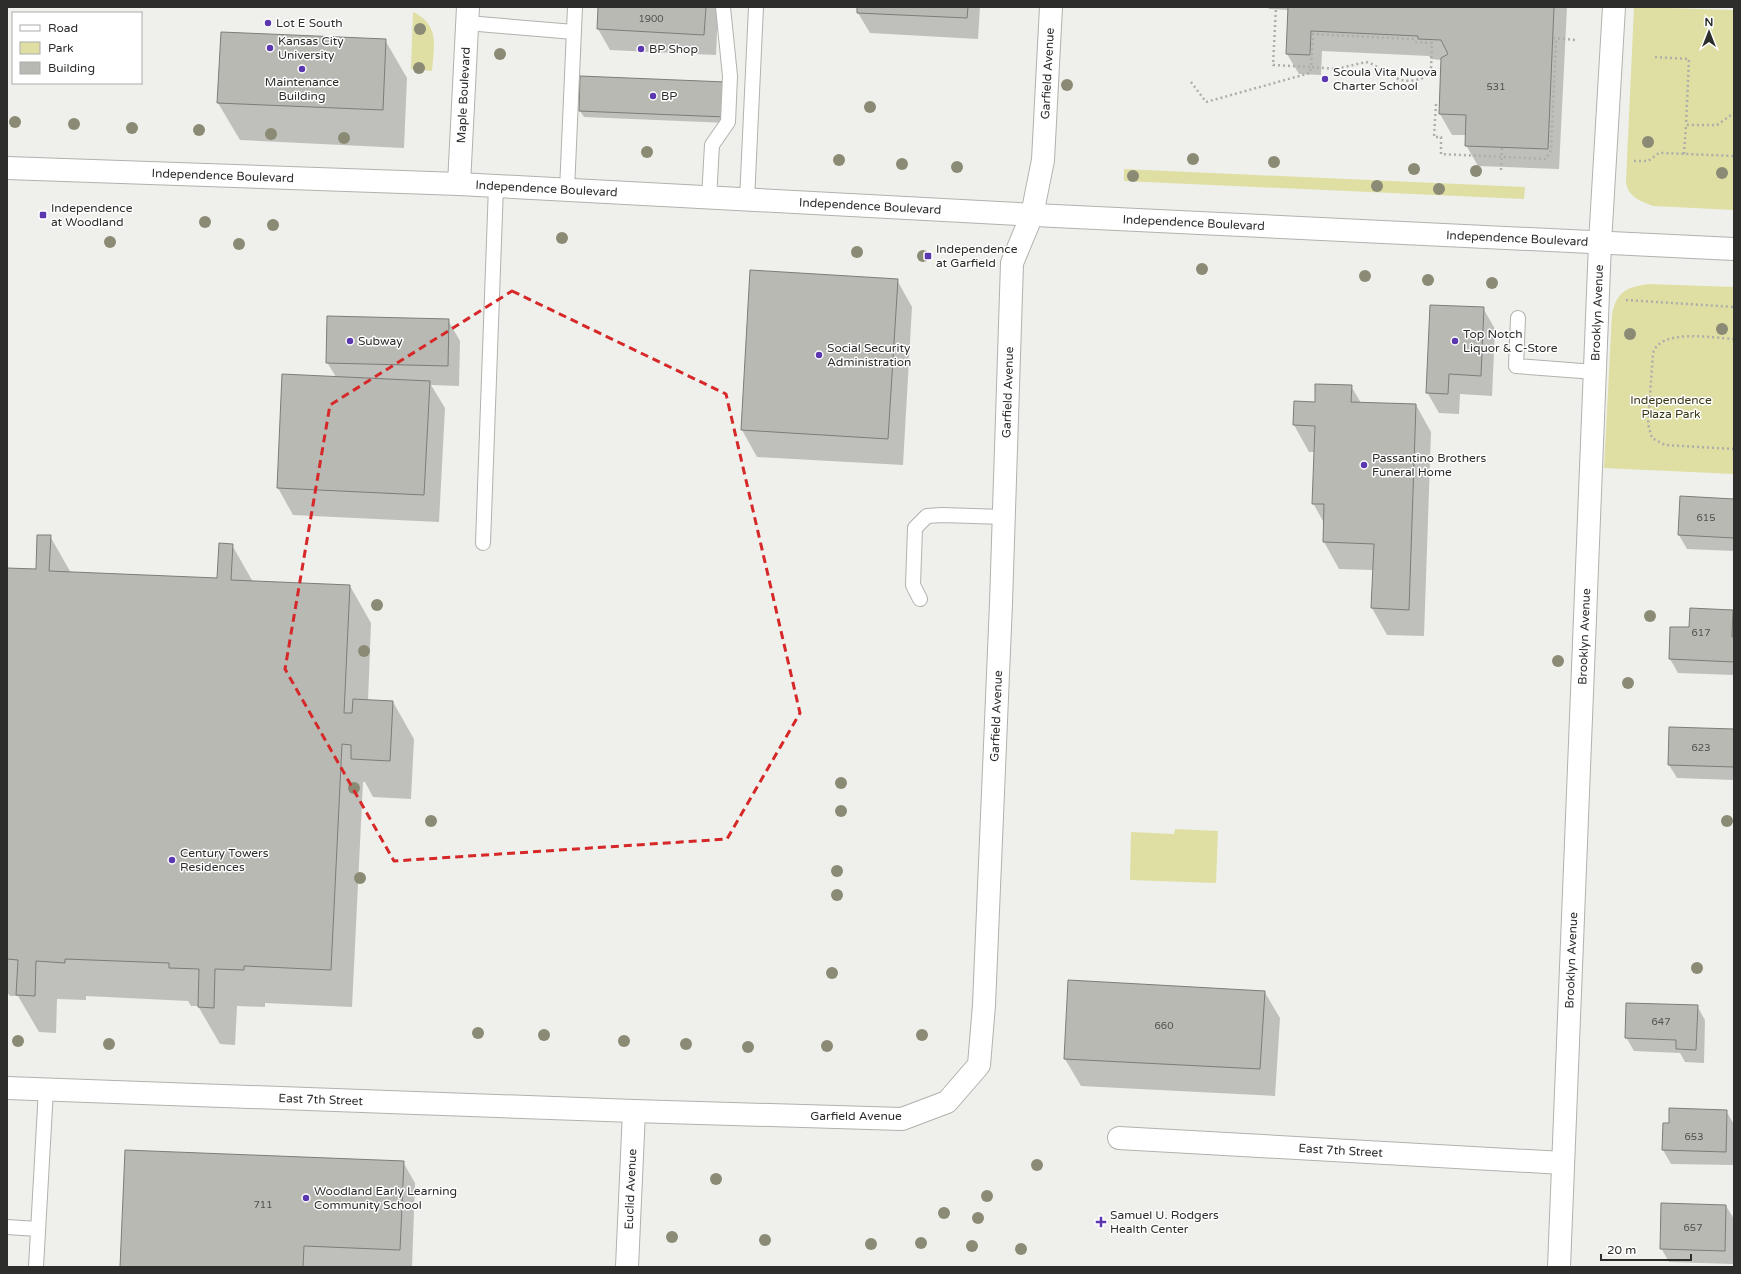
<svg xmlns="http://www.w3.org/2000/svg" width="1741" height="1274" font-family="'Varela Round',sans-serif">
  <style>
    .green { fill: #dfdfa4 }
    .shadow { fill: #0003 }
    .building { fill: #b9b9b4; stroke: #7c7c78 }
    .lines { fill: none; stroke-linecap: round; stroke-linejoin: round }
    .service-casing { stroke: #b1b1ad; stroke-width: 16 }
    .minor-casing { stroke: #b1b1ad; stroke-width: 24 }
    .tertiary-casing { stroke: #b1b1ad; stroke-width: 24 }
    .primary-casing { stroke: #b1b1ad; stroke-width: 24 }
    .path { stroke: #adaeaa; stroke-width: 2.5; stroke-dasharray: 2 3; stroke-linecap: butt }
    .service { stroke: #fff; stroke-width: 14 }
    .minor { stroke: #fff; stroke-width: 22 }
    .tertiary { stroke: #fff; stroke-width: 22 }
    .primary { stroke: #fff; stroke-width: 22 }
    .tree { fill: #8b8b75 }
    .marked { fill: none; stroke: #d62828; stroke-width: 3; stroke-dasharray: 8 5; stroke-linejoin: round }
    .poi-dot { fill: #5b38b0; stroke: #fff; stroke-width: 1.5 }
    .labels { text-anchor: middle; stroke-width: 3; stroke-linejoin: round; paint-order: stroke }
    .number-label { font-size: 10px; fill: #50504d }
    .poi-label { font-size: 12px; fill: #2d2d2b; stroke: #fff; text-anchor: start }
    .street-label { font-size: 12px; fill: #2d2d2b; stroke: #fff }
    .park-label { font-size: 12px; fill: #393814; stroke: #fff }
  </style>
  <rect width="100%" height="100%" fill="#eff0eb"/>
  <path class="green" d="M1634 7 1734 10V210L1653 206C1641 201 1627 197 1626 181Z
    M413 12C440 25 434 45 432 71L411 69Z
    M1124 169 1525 187 1524 199 1124 181Z
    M1649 284 1734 287V474L1604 468 1612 314C1617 291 1627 287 1649 284Z
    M1175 829 1218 831 1216 883 1130 880 1131 832 1174 834Z"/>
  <path class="shadow" d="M599 7H718L716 55 610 50 598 29Z
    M858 7H980L978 39 870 33 858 13Z
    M1268 7H1567L1559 169 1478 166 1466 145V135H1452L1440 114 1442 60 1431 59 1429 56 1322 51 1321 75 1299 74 1287 54 1289 10 1269 9Z
    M385 40 407 78 404 148 240 140 218 103Z
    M726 83 728 123 584 117 580 111Z
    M897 280 912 307 903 465 757 457 742 430Z
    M1483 308 1495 329 1492 396 1460 394 1459 414 1439 413 1427 392Z
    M448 320 460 341 459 386 431 385 445 408 439 522 293 515 278 488 336 377 327 362Z
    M1351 386 1361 403 1416 405 1431 432 1424 636 1387 635 1372 608 1373 570 1339 569 1324 542V523L1313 503 1315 452H1309L1294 425 1316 403Z
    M1734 500V551L1687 549 1679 535Z
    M50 536 71 573 218 579 232 545 253 582 350 586 371 623 368 701 393 702 414 739 411 799 373 797 365 782H363L352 1007 265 1003V1007L237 1006 235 1045 220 1044 198 1006H191L188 1001 86 996V1000L57 999 56 1033 39 1032 18 996H10L7 992V569L37 570Z
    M1733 611 1734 613V675L1678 673 1670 659 1671 628H1690Z
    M1734 730V780L1677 778 1669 765Z
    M1264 991 1280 1018 1275 1096 1081 1086 1065 1059Z
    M1697 1006 1705 1020 1704 1063 1685 1062 1680 1053 1634 1051 1626 1037Z
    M1726 1111 1734 1124 1733 1165 1671 1164 1663 1150 1670 1124Z
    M403 1162 415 1183 412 1267H121Z
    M1726 1206 1734 1219 1733 1264 1669 1262 1661 1248Z"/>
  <path class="building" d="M598 7H706L704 35 597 29Z
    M857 7H968L967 18 857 13Z
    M1288 7H1554L1548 149 1465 146 1466 115 1439 114 1441 58 1448 54 1441 40 1418 39V36L1311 31 1310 55 1286 54Z
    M221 32 386 39 383 110 217 103Z
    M580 76 726 82 725 117 579 111Z
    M750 270 898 279 888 439 741 430Z
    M1430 305 1484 307 1481 376 1449 374 1448 394 1426 393Z
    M327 316 449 319 448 366 326 363Z
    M282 374 430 381 424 495 277 488Z
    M1315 384 1352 385 1351 402 1416 404 1409 610 1371 608 1374 544 1323 542 1324 504H1312L1315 426 1293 425 1294 401 1315 402Z
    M1680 496 1734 499V538L1678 535Z
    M37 535H51L49 571 217 578 219 543 233 544 231 580 350 585 344 713H352L353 699 393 701 390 761 351 759V745L342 744 331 970 244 966V970L215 969 214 1008 198 1007 199 969 169 968V963L65 959V963L36 961 35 996 16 995 18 960 7 959V568L36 569Z
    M1690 608 1733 610 1732 637H1734V662L1669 659 1670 627H1689Z
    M1669 727 1734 729V767L1668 765Z
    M1068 980 1265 991 1260 1069 1064 1059Z
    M1626 1003 1698 1005 1696 1050 1676 1049V1040L1625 1038Z
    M1669 1108 1727 1110 1726 1152 1662 1150 1663 1123H1669Z
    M125 1150 404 1161 400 1250 304 1246 303 1267H120Z
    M1661 1203 1726 1205 1725 1251 1660 1249Z"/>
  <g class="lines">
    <defs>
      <path id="service" d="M467 23 574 32
        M567 190 575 7
        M709 198 712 145 728 122 730 76 723 7
        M747 200 756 7
        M1518 318 1516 366 1595 372
        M483 543 496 186
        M920 599 913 585 915 528 927 516 942 515 1004 517
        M7 1227 38 1229
        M36 1267 46 1089"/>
      <g id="minor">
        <path d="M1600 243 1614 7"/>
        <path id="s1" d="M7 1088 634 1111 902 1119 947 1102 979 1065 984 1005 1001 603 1012 263 1032 215 1043 160 1051 7"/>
        <path id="s2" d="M1119 1138 1563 1163"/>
        <path id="s3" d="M627 1267 634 1111"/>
      </g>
      <g id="tertiary">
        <path id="s4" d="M459 184 468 7"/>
        <path id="s5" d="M1559 1267 1600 243"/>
      </g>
      <g id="primary">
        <path id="s6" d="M7 168 459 184 1055 216 1734 249"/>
      </g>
    </defs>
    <use href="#service" class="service-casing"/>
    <use href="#minor" class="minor-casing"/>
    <use href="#tertiary" class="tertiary-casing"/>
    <use href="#primary" class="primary-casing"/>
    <path class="path" d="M1553 38 1575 40
      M1655 57 1689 59 1686 125
      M1191 82 1206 102 1310 73 1311 67 1336 69 1366 62 1370 63 1400 80 1410 81 1421 79 1428 74 1431 68 1432 43 1415 42 1413 39 1313 34 1311 67 1273 65 1276 7
      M1436 104 1434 137H1441V154L1546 159 1551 150 1556 39
      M1684 154 1686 125H1717L1734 113
      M1634 161H1648L1659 153H1663L1734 156
      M1501 170 1502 147
      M1626 300 1734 307
      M1734 339C1712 338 1661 328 1653 353L1648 424 1652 438 1665 445 1734 449"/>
    <use href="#service" class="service"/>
    <use href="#minor" class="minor"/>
    <use href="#tertiary" class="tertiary"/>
    <use href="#primary" class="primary"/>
  </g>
  <g class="tree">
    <circle cx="420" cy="29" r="6"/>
    <circle cx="500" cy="54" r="6"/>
    <circle cx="419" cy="68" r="6"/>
    <circle cx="1067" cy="85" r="6"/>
    <circle cx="870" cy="107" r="6"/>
    <circle cx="15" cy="122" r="6"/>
    <circle cx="74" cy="124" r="6"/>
    <circle cx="132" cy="128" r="6"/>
    <circle cx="199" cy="130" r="6"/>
    <circle cx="271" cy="134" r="6"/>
    <circle cx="344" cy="138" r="6"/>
    <circle cx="1648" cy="142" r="6"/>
    <circle cx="647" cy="152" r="6"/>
    <circle cx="1193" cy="159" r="6"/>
    <circle cx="839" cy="160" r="6"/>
    <circle cx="1274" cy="162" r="6"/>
    <circle cx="902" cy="164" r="6"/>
    <circle cx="957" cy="167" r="6"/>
    <circle cx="1414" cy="169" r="6"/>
    <circle cx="1476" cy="171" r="6"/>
    <circle cx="1722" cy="173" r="6"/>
    <circle cx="1133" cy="176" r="6"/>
    <circle cx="1377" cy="186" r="6"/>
    <circle cx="1439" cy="189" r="6"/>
    <circle cx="205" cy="222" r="6"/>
    <circle cx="273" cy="225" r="6"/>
    <circle cx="562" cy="238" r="6"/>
    <circle cx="110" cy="242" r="6"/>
    <circle cx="239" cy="244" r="6"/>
    <circle cx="857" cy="252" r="6"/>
    <circle cx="923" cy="256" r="6"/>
    <circle cx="1202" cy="269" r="6"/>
    <circle cx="1365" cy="276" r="6"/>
    <circle cx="1428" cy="280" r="6"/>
    <circle cx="1492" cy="283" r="6"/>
    <circle cx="1722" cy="329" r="6"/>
    <circle cx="1630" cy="334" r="6"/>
    <circle cx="377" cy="605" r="6"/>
    <circle cx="1650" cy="616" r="6"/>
    <circle cx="364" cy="651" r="6"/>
    <circle cx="1558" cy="661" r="6"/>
    <circle cx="1628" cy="683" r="6"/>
    <circle cx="841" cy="783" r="6"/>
    <circle cx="354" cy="788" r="6"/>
    <circle cx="841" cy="811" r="6"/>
    <circle cx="431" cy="821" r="6"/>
    <circle cx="1727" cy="821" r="6"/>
    <circle cx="837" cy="871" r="6"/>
    <circle cx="360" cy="878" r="6"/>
    <circle cx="837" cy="895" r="6"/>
    <circle cx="1697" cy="968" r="6"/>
    <circle cx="832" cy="973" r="6"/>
    <circle cx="478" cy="1033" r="6"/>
    <circle cx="544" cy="1035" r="6"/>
    <circle cx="922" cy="1035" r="6"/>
    <circle cx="18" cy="1041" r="6"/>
    <circle cx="624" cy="1041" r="6"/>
    <circle cx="109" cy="1044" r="6"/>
    <circle cx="686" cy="1044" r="6"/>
    <circle cx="827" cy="1046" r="6"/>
    <circle cx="748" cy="1047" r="6"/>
    <circle cx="1037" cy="1165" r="6"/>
    <circle cx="716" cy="1179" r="6"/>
    <circle cx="987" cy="1196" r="6"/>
    <circle cx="944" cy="1213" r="6"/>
    <circle cx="978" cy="1218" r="6"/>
    <circle cx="672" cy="1237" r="6"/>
    <circle cx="765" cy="1240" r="6"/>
    <circle cx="921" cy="1243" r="6"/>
    <circle cx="871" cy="1244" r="6"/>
    <circle cx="972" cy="1246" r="6"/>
    <circle cx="1021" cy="1249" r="6"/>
  </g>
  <path class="marked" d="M512 291 726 394 800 713 727 839 394 861 285 669 330 405Z"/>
  <g class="poi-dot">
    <circle cx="268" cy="23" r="4"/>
    <circle cx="270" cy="48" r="4"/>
    <circle cx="641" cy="49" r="4"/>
    <circle cx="302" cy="69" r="4"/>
    <circle cx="1325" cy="79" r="4"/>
    <circle cx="653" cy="96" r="4"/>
    <rect x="39" y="211" width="8" height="8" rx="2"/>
    <rect x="924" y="252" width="8" height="8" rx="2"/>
    <circle cx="350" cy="341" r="4"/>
    <circle cx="1455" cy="341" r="4"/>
    <circle cx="819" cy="355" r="4"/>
    <circle cx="1364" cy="465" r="4"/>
    <circle cx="172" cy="860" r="4"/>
    <circle cx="306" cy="1198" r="4"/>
    <path d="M1099 1216h4v4h4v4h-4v4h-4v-4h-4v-4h4z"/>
  </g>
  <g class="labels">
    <g class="number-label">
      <text x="651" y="22">1900</text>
      <text x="1496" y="90">531</text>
      <text x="1706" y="521">615</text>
      <text x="1701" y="636">617</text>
      <text x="1701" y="751">623</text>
      <text x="1661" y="1025">647</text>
      <text x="1164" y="1029">660</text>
      <text x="1694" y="1140">653</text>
      <text x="263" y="1208">711</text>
      <text x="1693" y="1231">657</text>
    </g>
    <g class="poi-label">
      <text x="276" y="27">Lot E South</text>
      <text x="278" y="45">Kansas City<tspan x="278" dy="14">University</tspan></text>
      <text x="649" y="53">BP Shop</text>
      <text x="1333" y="76">Scoula Vita Nuova<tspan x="1333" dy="14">Charter School</tspan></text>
      <text x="302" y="86" text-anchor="middle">Maintenance<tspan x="302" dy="14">Building</tspan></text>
      <text x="661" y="100">BP</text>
      <text x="51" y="212">Independence<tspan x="51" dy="14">at Woodland</tspan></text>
      <text x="936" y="253">Independence<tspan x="936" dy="14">at Garfield</tspan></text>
      <text x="1463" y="338">Top Notch<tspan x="1463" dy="14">Liquor &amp; C-Store</tspan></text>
      <text x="358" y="345">Subway</text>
      <text x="827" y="352">Social Security<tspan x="827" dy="14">Administration</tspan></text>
      <text x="1372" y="462">Passantino Brothers<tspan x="1372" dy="14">Funeral Home</tspan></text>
      <text x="180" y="857">Century Towers<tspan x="180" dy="14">Residences</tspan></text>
      <text x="314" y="1195">Woodland Early Learning<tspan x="314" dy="14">Community School</tspan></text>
      <text x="1110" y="1219">Samuel U. Rodgers<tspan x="1110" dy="14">Health Center</tspan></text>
    </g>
    <g class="street-label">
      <text dy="4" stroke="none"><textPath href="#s1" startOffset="1990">Garfield Avenue</textPath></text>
      <text dy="4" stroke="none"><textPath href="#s4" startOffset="89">Maple Boulevard</textPath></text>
      <text dy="4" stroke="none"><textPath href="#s6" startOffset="216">Independence Boulevard</textPath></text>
      <text dy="4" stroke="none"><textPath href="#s6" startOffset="540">Independence Boulevard</textPath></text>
      <text dy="4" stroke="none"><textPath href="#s6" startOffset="864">Independence Boulevard</textPath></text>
      <text dy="4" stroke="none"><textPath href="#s6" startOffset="1188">Independence Boulevard</textPath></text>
      <text dy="4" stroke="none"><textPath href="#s6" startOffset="1512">Independence Boulevard</textPath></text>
      <text dy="4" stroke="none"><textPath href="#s5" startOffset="955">Brooklyn Avenue</textPath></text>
      <text dy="4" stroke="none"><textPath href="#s1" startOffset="1666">Garfield Avenue</textPath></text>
      <text dy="4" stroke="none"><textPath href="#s5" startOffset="631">Brooklyn Avenue</textPath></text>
      <text dy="4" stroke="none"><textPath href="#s1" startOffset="1342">Garfield Avenue</textPath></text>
      <text dy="4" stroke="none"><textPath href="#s5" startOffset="307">Brooklyn Avenue</textPath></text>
      <text dy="4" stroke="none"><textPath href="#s1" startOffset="314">East 7th Street</textPath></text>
      <text x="856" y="1120">Garfield Avenue</text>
      <text dy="4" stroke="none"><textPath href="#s2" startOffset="222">East 7th Street</textPath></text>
      <text dy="4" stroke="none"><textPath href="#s3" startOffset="78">Euclid Avenue</textPath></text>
    </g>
    <g class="park-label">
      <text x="1671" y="404">Independence<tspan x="1671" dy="14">Plaza Park</tspan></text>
    </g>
  </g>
  <rect width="1741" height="1274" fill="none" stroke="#2d2d2b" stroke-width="16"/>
  <rect x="12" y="12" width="130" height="72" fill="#ffffff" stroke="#ababaa"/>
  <rect x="20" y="25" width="20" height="6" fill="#ffffff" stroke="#ababaa"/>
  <text x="48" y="32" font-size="12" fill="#2d2d2b">Road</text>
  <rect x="20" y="42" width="20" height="12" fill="#dfdfa4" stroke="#ababaa"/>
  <text x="48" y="52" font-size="12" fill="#2d2d2b">Park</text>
  <rect x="20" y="62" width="20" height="12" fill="#b9b9b4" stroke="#ababaa"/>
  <text x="48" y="72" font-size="12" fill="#2d2d2b">Building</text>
  <g transform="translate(1709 32)" stroke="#ffffff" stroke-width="3" paint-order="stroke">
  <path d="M0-3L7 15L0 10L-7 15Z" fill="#2d2d2b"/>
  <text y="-6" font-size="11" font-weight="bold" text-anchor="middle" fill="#2d2d2b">N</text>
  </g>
  <path d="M1601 1254v6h90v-6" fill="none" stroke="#2d2d2b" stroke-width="2"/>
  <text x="1607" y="1254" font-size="12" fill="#2d2d2b" stroke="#ffffff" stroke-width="3" paint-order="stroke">20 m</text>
</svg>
